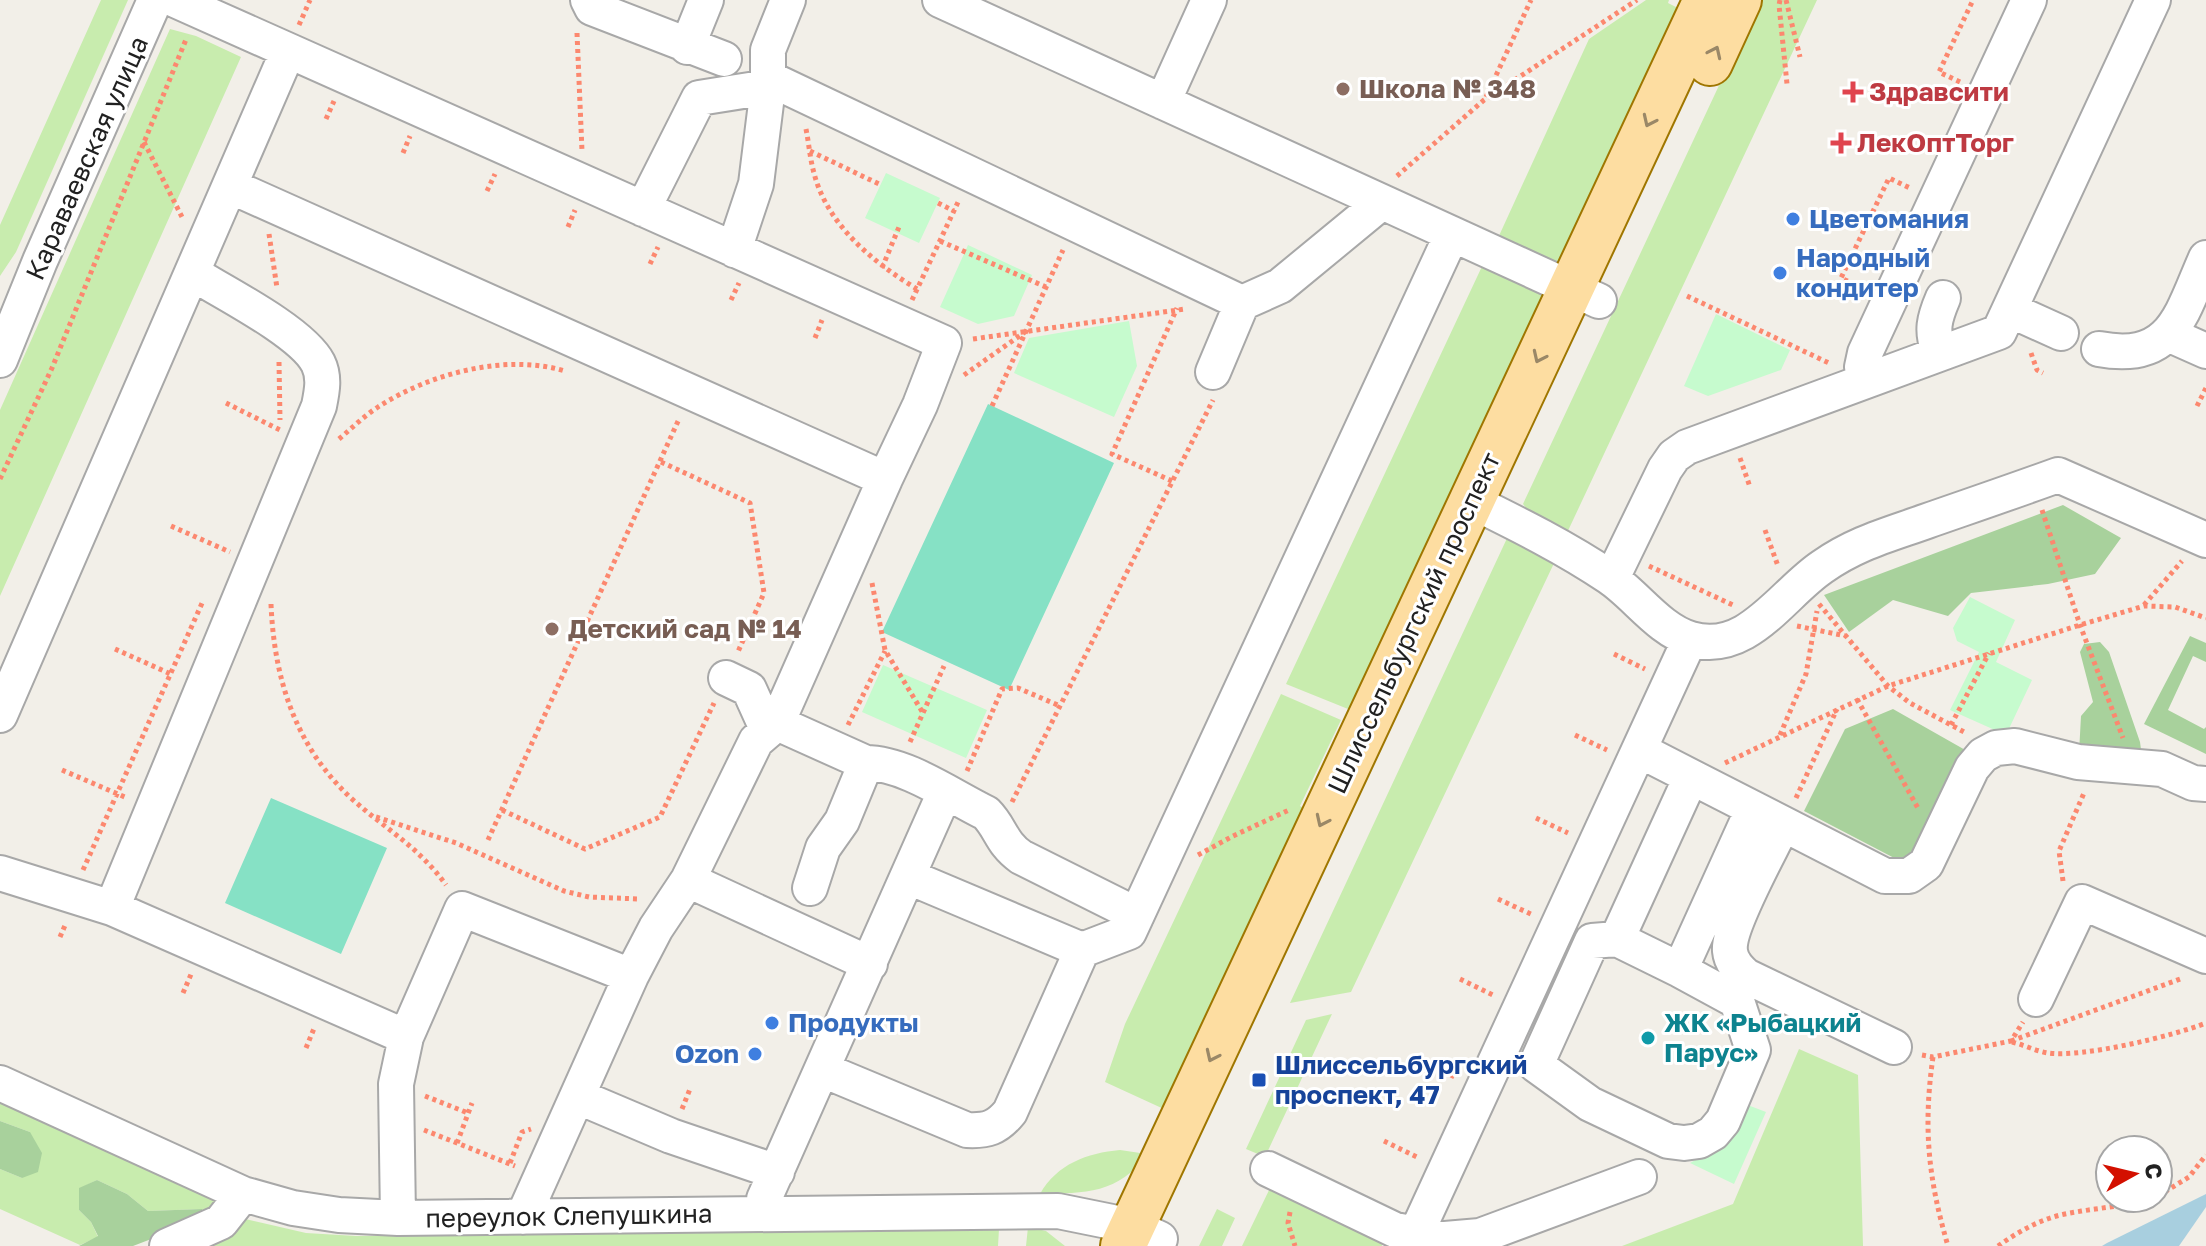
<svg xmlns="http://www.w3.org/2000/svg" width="2206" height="1246" font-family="'Golos Text',sans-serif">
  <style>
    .grass { fill: #c8ecae }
    .forest { fill: #a8d19c }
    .park { fill: #c6fbce }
    .pitch { fill: #86e1c5 }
    .water { fill: #a8cfdf }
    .pier { fill: #f2efe8 }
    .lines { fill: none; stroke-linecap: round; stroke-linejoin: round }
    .minor-casing { stroke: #a8a8a8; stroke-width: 38 }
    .major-casing { stroke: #9f7600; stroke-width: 48 }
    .path { stroke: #fc886f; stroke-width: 5; stroke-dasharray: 4 4; stroke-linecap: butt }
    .minor { stroke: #fff; stroke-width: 34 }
    .major { stroke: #fddda1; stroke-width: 44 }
    .oneway { stroke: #9a8867 }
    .education-dot { fill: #8d6e63; stroke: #fff; stroke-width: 3 }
    .health-dot { fill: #e0444e; stroke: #fff; stroke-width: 3 }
    .shop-dot { fill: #3f7fe0; stroke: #fff; stroke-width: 3 }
    .culture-dot { fill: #0f9aa8; stroke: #fff; stroke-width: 3 }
    .transit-dot { fill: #1a4fb4; stroke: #fff; stroke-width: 3 }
    .labels { text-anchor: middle; stroke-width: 6; stroke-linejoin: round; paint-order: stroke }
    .education-label { font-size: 26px; font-weight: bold; fill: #785e54; stroke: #fff; text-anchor: start }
    .health-label { font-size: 26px; font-weight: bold; fill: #be3a42; stroke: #fff; text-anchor: start }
    .street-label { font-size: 26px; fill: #212121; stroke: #fff }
    .shop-label { font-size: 26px; font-weight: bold; fill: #366cbe; stroke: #fff; text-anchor: start }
    .culture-label { font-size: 26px; font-weight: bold; fill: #0d838f; stroke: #fff; text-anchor: start }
    .transit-label { font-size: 26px; font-weight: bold; fill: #164399; stroke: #fff; text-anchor: start }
  </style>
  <rect width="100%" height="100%" fill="#f2efe8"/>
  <path class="grass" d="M101 0H128L16 252 0 276V225Z
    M1646 0H1669L1668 3 1682 10 1561 268 1498 238 1589 39Z
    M1759 0H1817L1566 535 1531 514 1523 504Z
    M170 29 196 36 241 57 0 596V410Z
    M1485 260 1549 294 1353 711 1286 684Z
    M1509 534 1556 559 1351 992 1290 1003Z
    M1281 694 1341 720 1300 806 1307 810 1166 1110 1105 1082 1125 1024Z
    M1332 1014 1265 1157 1246 1149 1306 1020Z
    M1799 1049 1858 1075 1863 1246H1622L1733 1204Z
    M0 1099 229 1201 206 1218 202 1209 148 1211 127 1194 97 1180 79 1189V1210L91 1222 98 1237 80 1245 0 1209V1169L22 1178 30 1132 0 1121Z
    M1120 1150 1147 1154C1119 1194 1085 1193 1040 1194 1057 1164 1087 1153 1120 1150Z
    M1272 1184 1380 1233 1382 1246H1242Z
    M1217 1209 1235 1218 1222 1246H1199Z
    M241 1218 306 1233 356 1236 616 1234 919 1226 999 1229 998 1246H199Z
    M1028 1227 1046 1231 1065 1246H1026Z"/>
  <path class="forest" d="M2063 505 2121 538 2095 574 2048 584 1971 593 1948 616 1893 600 1849 632 1824 595Z
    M2190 636 2206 643V662L2193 656 2168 710 2204 729 2206 727V754L2144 724Z
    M2100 642 2109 652 2140 742 2142 757 2079 753 2081 716 2093 702 2080 652 2084 644Z
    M1893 709 1967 751 1916 857 1900 861 1804 811 1845 729Z
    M0 1121 30 1132 42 1153 38 1172 22 1178 0 1169Z
    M97 1180 127 1194 148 1211 202 1209 206 1218 133 1246H79L98 1236 91 1222 79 1210V1188Z"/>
  <path class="park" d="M886 173 940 198 919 243 865 218Z
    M968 245 1032 275 1014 316 978 324 940 307Z
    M1716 314 1790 350 1781 370 1708 396 1684 386Z
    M1129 321 1137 366 1114 417 1014 373 1029 338Z
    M1970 597 2015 620 1996 662 2032 680 2006 735 1950 710 1979 652 1957 641 1953 628Z
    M883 665 987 710 966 758 862 712Z
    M1745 1104 1766 1112 1734 1184 1690 1163 1715 1149Z"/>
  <path class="pitch" d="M988 404 1114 463 1009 690 882 632Z
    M271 798 387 848 341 954 225 903Z"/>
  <path class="water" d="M2206 1194V1246H2102L2107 1243Z"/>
  <path class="pier" d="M2206 1207V1246H2179Z"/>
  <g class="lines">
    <defs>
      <path id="minor" d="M175 0 944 343 920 405 885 479
        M588 0 592 8 724 59
        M940 0 1599 301
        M687 47 706 0
        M768 78 1242 303
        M1163 102 1209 0
        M230 186 885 479 777 723 756 741 688 880 870 964
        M643 209 699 98 768 87
        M734 250 756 184 768 87V50L788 0
        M2010 310 2061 333
        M2170 335 2206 351
        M2099 349C2173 363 2181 314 2206 258
        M1939 352C1931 331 1934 319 1943 298
        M0 360 40 261 155 0
        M1213 372 1242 303 1280 286 1382 202
        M1866 380 1862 367 1865 353 2029 0
        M1471 501C1518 524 1566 548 1609 577 1636 595 1659 630 1691 639 1747 656 1782 594 1822 567 1856 543 1888 535 1927 521 1970 506 2014 491 2058 475L2206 540
        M1612 578 1665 469 1674 456 1687 447 1999 332 2153 0
        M726 678 749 689 763 720
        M0 715 288 51
        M777 723 866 763C905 763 951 796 986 813 1001 828 1001 843 1021 857L1137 915
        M1639 750 1885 876H1909L1926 864 1972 768 1983 755 1996 748 2015 746 2078 762 2162 769 2193 783 2206 784
        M1691 777 1617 939 1680 970 1753 809
        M1783 824C1771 850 1727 927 1730 951 1731 962 1738 969 1746 976L1894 1047
        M0 873 112 908 406 1037
        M810 888 823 848 842 821 866 763
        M112 908 319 406C322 391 325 377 318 363 302 332 223 292 192 273
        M1617 939 1592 941 1536 1065 1590 1104 1668 1141 1684 1143 1699 1141 1713 1133 1723 1121 1753 1050 1737 1001 1680 970
        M1082 950 1129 932 1452 234
        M2036 999 2082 902 2206 956
        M823 1070 967 1130C987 1131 997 1128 1010 1112L1082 950 909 877
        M0 1083 243 1194 293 1208 339 1215 398 1218 1058 1211 1132 1226 1160 1239
        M579 1097 671 1136 777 1172
        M1268 1169 1395 1230 1416 1234 1690 639
        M764 1213V1199L945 792
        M523 1217 631 976 656 928 688 880
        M398 1218 396 1084 406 1037 462 909 631 976
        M1416 1234 1445 1239 1480 1236 1639 1177
        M167 1246 221 1222 243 1194"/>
      <path id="major" d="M1710 63 1739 0
        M1123 1246 1706 0"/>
    </defs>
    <use href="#minor" class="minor-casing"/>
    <use href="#major" class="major-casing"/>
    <path class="path" d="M1780 0 1779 5 1787 84
      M1786 0 1800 57
      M299 25 310 0
      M577 33 582 151
      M1960 82 1939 72 1973 0
      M1486 97 1531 0
      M326 119 334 101
      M806 129C809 144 810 159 814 173 827 225 874 263 917 289
      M144 142 183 219
      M810 151 881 185
      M403 153 410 136
      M1397 176 1484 100 1637 0
      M487 191 495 174
      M938 203 954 211
      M568 227 575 210
      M269 234 277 288
      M940 241 1046 287
      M650 264 658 247
      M882 268 899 227
      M1862 288 1841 278 1889 178 1910 188
      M1687 296 1831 364
      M731 300 739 283
      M912 300 959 200
      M815 338 822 320
      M973 339 1185 309
      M2031 353 2037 370 2043 373
      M279 362 280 420
      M964 375 1025 332
      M226 403 280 430
      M992 406 1063 250
      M2197 406 2206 388
      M339 439C352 428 364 416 378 407 429 374 505 353 565 371
      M1740 458 1750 487
      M661 462 750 503 764 593 737 654
      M0 479 52 368 187 37
      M1172 481 1112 454 1177 308
      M2042 510 2080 625 2123 738
      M171 526 230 552
      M1765 530 1778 566
      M1649 566 1735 606
      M872 583 885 650 923 713
      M271 604C274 678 295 746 351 798 386 830 417 845 446 885
      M1819 604 1888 686 1910 703 1966 733
      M2144 605 2182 561
      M1797 626 1846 636
      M115 649 173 675
      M1614 654 1645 669
      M1857 699 1919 810
      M848 725 885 651
      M1951 725 1989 653
      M1575 735 1607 750
      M1780 735 1806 674 1817 611
      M910 742 944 666
      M1725 763 1888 686 2080 625 2144 606 2175 607 2206 618
      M62 770 127 798
      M967 771 1002 689 1018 688 1060 706
      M1796 798 1837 709
      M1012 802 1213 400
      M502 810 585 849 660 817 714 703
      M376 817 456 843 564 891 589 897 639 899
      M1536 818 1568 833
      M488 840 679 419
      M1198 855 1233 836 1289 810
      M83 870 203 601
      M2063 881 2059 851 2084 793
      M1498 899 1533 915
      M60 937 66 923
      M1460 979 1495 996
      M183 993 192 972
      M2011 1041 2183 978
      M2012 1042C2024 1045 2036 1051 2048 1053 2082 1058 2173 1036 2206 1023
      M306 1048 315 1026
      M1922 1055 1933 1057 2011 1041 2023 1022
      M1933 1057C1923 1127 1928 1178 1948 1246
      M1422 1061 1457 1078
      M425 1096 468 1113
      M682 1109 690 1089
      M424 1130 515 1166
      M1384 1141 1419 1158
      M457 1143 472 1103
      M510 1163 522 1132 531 1129
      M2158 1196 2189 1177 2206 1155
      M1290 1212 1288 1223 1295 1246
      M1998 1246C2018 1232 2040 1219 2065 1214 2094 1208 2124 1207 2152 1198"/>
    <use href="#minor" class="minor"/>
    <use href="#major" class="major"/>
  </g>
  <defs><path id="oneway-chevron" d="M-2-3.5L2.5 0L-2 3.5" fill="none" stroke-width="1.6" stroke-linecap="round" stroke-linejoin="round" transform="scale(2)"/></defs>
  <g class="oneway">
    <use href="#oneway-chevron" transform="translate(1715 52) rotate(-65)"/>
    <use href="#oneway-chevron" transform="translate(1649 121) rotate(115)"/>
    <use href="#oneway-chevron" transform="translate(1539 357) rotate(115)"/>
    <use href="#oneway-chevron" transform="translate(1322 821) rotate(115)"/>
    <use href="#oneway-chevron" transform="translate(1212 1056) rotate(115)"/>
  </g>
  <g class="education-dot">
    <circle cx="1343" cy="89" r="8"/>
    <circle cx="552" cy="629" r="8"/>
  </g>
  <g class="health-dot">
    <path d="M1849 80h8v8h8v8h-8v8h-8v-8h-8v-8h8z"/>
    <path d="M1837 131h8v8h8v8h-8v8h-8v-8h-8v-8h8z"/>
  </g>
  <g class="shop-dot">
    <circle cx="1793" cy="219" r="8"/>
    <circle cx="1780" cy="273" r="8"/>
    <circle cx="772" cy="1023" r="8"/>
    <circle cx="755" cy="1054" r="8"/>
  </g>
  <circle class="culture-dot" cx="1648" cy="1038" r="8"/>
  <rect class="transit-dot" x="1251" y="1072" width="16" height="16" rx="4"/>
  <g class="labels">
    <g class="education-label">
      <text x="1359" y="98">Школа № 348</text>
      <text x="568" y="638">Детский сад № 14</text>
    </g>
    <g class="health-label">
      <text x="1869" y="101">Здравсити</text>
      <text x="1857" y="152">ЛекОптТорг</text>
    </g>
    <g class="street-label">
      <text transform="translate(87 158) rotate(-66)" y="9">Караваевская улица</text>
      <text transform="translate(1414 623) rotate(-65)" y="9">Шлиссельбургский проспект</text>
      <text transform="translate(569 1216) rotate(-1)" y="9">переулок Слепушкина</text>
    </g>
    <g class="shop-label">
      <text x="1809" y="228">Цветомания</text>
      <text x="1796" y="267">Народный<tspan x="1796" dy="30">кондитер</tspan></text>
      <text x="788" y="1032">Продукты</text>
      <text x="739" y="1063" text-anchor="end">Ozon</text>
    </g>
    <g class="culture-label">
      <text x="1664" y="1032">ЖК «Рыбацкий<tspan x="1664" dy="30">Парус»</tspan></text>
    </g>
    <g class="transit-label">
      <text x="1275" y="1074">Шлиссельбургский<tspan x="1275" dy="30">проспект, 47</tspan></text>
    </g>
  </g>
  <g transform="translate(2134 1174) rotate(82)"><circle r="38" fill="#ffffff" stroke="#a6a6a6" stroke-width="2"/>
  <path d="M0-6L14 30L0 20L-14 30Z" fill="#d31000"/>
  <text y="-12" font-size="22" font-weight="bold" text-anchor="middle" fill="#212121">С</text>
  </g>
</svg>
